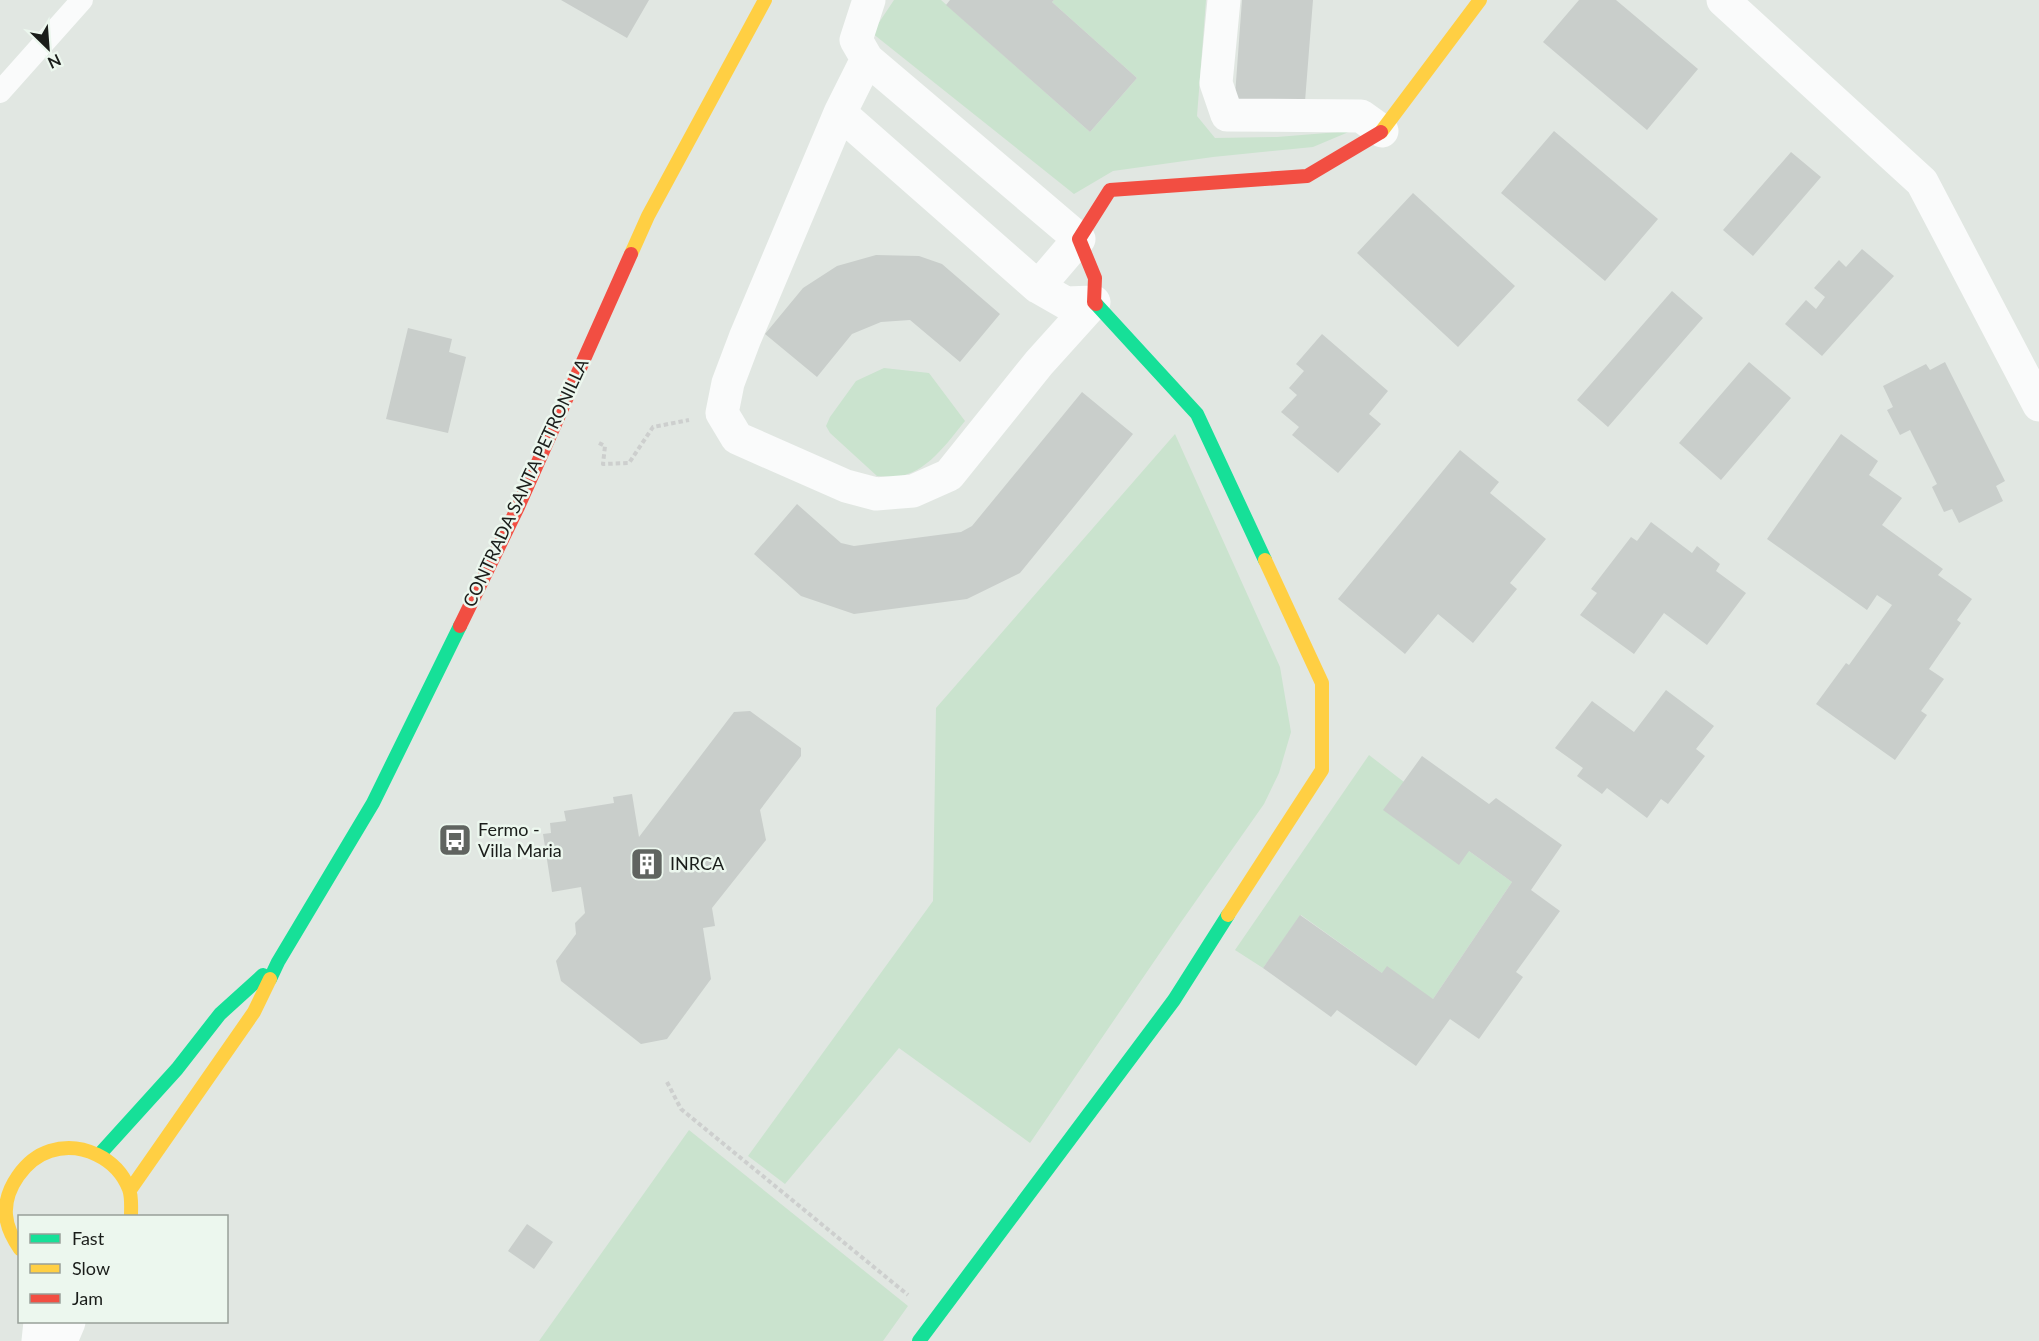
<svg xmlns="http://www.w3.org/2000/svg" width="2039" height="1341" font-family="Lato,sans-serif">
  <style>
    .green { fill: #cae3ce }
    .building { fill: #c9cecb }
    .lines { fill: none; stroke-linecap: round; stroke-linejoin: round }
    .path { stroke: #cdcfce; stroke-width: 4; stroke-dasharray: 4.5 3; stroke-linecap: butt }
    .lane { stroke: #fafbfb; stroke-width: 22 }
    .street { stroke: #fafbfb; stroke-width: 33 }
    .fast { stroke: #16e098; stroke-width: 14 }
    .slow { stroke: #ffcf43; stroke-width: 14 }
    .jam { stroke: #f24e42; stroke-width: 14 }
    .labels { text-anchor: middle; stroke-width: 5; stroke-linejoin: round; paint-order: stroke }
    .street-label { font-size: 18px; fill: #1a1d1a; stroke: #ecf7ee }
    .poi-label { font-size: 18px; fill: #1a1d1a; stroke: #ecf7ee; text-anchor: start }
  </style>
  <rect width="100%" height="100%" fill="#e1e7e2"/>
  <path class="green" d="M894 0H941L1090 132 1137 78 1052 2 1054 0H1206L1197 116 1215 138 1277 137 1351 131 1313 147 1213 157 1113 171 1074 194 872 33Z
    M884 368 929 373 965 421C947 443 927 473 896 477 890 477 883 476 877 476L830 433 826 426 830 417 856 381Z
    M1175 434 1280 667 1291 732 1279 773 1264 804 1179 925 1030 1143 899 1048 785 1184 748 1156 933 901 936 708Z
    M1369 755 1404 782 1469 851 1512 882 1433 999 1382 973 1301 915 1263 968 1235 950Z
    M689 1130 908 1306 883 1341H539Z"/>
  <path class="building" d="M561 0H649L627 38Z
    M950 0H1054L1052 2 1137 78 1090 132 946 5Z
    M1242 0H1313L1304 114 1234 109Z
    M1579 0H1616L1698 69 1647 130 1543 42Z
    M1554 131 1658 219 1605 281 1501 193Z
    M1791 152 1821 177 1753 256 1723 230Z
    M1413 193 1515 286 1458 347 1357 253Z
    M1862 249 1894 276 1822 356 1785 324 1806 300 1816 309 1825 297 1814 288 1839 260 1846 267Z
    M876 255 919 256 942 264 1000 314 960 362 910 320 881 322 852 334 817 377 765 334 803 288 837 266Z
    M1672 291 1703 318 1608 427 1577 400Z
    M408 328 452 339 449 352 466 357 448 433 386 419Z
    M1322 334 1388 391 1369 414 1381 424 1338 473 1292 435 1299 427 1281 412 1297 395 1289 388 1304 371 1296 364Z
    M1749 362 1791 398 1721 480 1679 443Z
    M1945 362 2005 481 1996 486 2003 501 1959 523 1952 509 1944 512 1932 487 1937 484 1910 430 1900 435 1887 410 1893 407 1883 386 1926 364 1930 370Z
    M1082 392 1133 434 1020 573 967 599 854 614 801 596 754 554 797 504 841 543 854 546 961 532 972 526Z
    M1841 434 1878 461 1869 475 1902 498 1882 525 1943 569 1938 575 1972 599 1957 620 1961 623 1929 669 1944 679 1921 711 1927 715 1895 760 1816 704 1846 663 1849 665 1892 605 1877 595 1867 610 1767 539Z
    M1460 450 1499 482 1490 493 1546 539 1510 583 1517 589 1473 643 1438 614 1405 654 1338 599Z
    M1651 522 1692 553 1697 546 1720 564 1716 571 1746 593 1707 645 1664 613 1634 654 1580 615 1597 593 1591 589 1631 537 1637 541Z
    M1666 690 1714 726 1696 749 1705 756 1668 804 1661 799 1647 818 1607 788 1602 794 1577 776 1583 768 1555 748 1592 701 1634 732Z
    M750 711 801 748V756L760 810 766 840 712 908 715 926 703 928 711 979 667 1039 641 1044 561 981 556 961 576 934 575 923 585 913 581 887 552 892 543 834 551 833 550 823 566 821 564 811 614 803 613 797 632 794 639 837 734 712Z
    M1422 756 1489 804 1496 798 1562 845 1531 890 1560 911 1516 972 1523 977 1479 1039 1450 1019 1416 1066 1337 1010 1331 1017 1263 968 1300 915 1382 973 1387 966 1433 999 1512 882 1469 851 1459 865 1383 810Z
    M527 1224 553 1242 534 1269 508 1251Z"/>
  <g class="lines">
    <path class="path" d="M599 443 605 446 603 464 629 463 653 427 689 420
      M667 1082 681 1109 908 1295"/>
    <path class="lane" d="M0 92 82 0"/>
    <path class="street" d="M1224 0 1216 83 1227 115 1361 116 1382 131
      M1723 0 1922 182 2039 405
      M867 59 856 40 869 0
      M840 113 745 338 728 383 722 413 737 438 846 486 876 494 913 491 949 475 1039 363 1094 302
      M1038 287 840 113 867 59 1079 239 1038 287 1066 303 1094 302
      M38 1341 40 1322
      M61 1341 69 1322"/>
    <path class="fast" d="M1096 304 1197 414 1265 560
      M270 979 278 962 373 803 460 626
      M99 1155 177 1069 220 1014 263 975
      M919 1341 1174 1000 1228 915"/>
    <path class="slow" d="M1381 132 1480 0
      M631 254 648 216 765 0
      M1228 915 1322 770V683L1265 560
      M130 1190 254 1012 270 979
      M20 1249C13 1239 7 1228 6 1215 4 1189 25 1159 50 1151 81 1141 117 1158 129 1189 132 1197 131 1207 131 1216"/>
    <path class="jam" d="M1096 304 1094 302 1095 278 1079 239 1110 190 1307 176 1381 132
      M460 626 518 507 631 254"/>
  </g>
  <defs>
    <symbol id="bus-square" viewBox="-11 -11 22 22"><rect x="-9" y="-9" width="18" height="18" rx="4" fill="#606460" stroke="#ecf7ee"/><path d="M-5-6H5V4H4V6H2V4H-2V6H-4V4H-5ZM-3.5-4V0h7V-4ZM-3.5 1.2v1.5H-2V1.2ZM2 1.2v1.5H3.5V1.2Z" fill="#fff"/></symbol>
    <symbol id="building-square" viewBox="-11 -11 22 22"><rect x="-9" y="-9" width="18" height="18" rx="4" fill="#606460" stroke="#ecf7ee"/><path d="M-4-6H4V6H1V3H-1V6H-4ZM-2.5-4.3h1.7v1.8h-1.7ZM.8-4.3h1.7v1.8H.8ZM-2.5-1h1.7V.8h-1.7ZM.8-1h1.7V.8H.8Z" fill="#fff"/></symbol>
  </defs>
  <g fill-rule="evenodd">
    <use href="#bus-square" x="436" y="821" width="38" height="38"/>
    <use href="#building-square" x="628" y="845" width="38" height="38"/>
  </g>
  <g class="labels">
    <g class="street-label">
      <text transform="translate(526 483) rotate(-65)" y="6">CONTRADA SANTA PETRONILLA</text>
    </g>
    <g class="poi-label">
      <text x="478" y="836">Fermo -<tspan x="478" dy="21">Villa Maria</tspan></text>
      <text x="670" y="870">INRCA</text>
    </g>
  </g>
  <rect x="18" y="1215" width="210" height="108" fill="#ecf7ee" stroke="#98a099" stroke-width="1.5"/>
  <rect x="30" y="1234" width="30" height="9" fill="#16e098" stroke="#98a099" stroke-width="1.5"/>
  <text x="72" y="1245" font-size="18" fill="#1a1d1a">Fast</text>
  <rect x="30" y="1264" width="30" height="9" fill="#ffcf43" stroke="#98a099" stroke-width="1.5"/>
  <text x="72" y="1275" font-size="18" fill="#1a1d1a">Slow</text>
  <rect x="30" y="1294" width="30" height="9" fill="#f24e42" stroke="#98a099" stroke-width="1.5"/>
  <text x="72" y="1305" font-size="18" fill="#1a1d1a">Jam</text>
  <g transform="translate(48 48) rotate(155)" stroke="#ecf7ee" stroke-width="4.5" paint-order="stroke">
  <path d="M0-4.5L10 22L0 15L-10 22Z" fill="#1a1d1a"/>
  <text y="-9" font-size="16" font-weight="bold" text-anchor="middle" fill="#1a1d1a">N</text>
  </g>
</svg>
